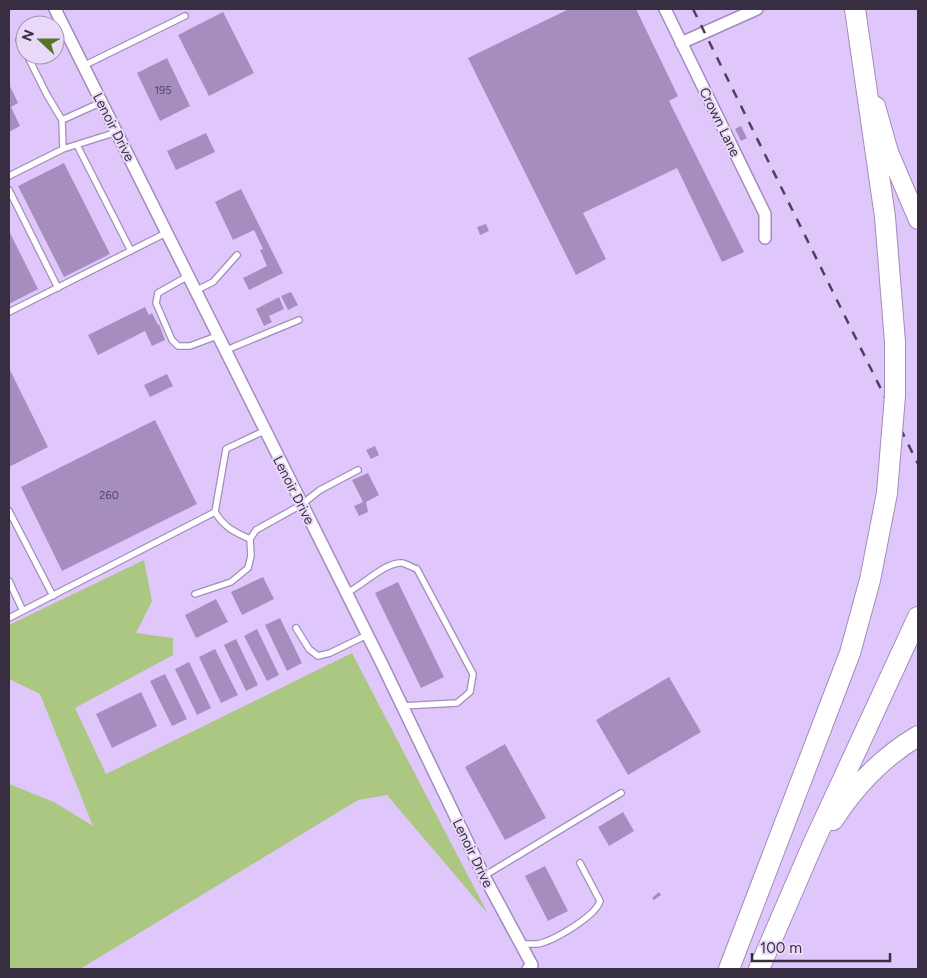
<svg xmlns="http://www.w3.org/2000/svg" width="927" height="978" font-family="Figtree,sans-serif">
  <style>
    .green { fill: #abc781 }
    .building { fill: #a58ebf }
    .lines { fill: none; stroke-linecap: round; stroke-linejoin: round }
    .lane-casing { stroke: #a38bbc; stroke-width: 8 }
    .street-casing { stroke: #a38bbc; stroke-width: 14 }
    .primary-casing { stroke: #a38bbc; stroke-width: 20 }
    .highway-casing { stroke: #a38bbc; stroke-width: 22 }
    .lane { stroke: #fff; stroke-width: 5.5 }
    .street { stroke: #fff; stroke-width: 11 }
    .primary { stroke: #fff; stroke-width: 18 }
    .highway { stroke: #fff; stroke-width: 20 }
    .rail { stroke: #4c4158; stroke-width: 2.5; stroke-dasharray: 9 9; stroke-linecap: butt }
    .highway-bridge-casing { stroke: #a38bbc; stroke-width: 22; stroke-linecap: butt }
    .highway-bridge { stroke: #fff; stroke-width: 20 }
    .labels { text-anchor: middle; stroke-width: 4; stroke-linejoin: round; paint-order: stroke }
    .number-label { font-size: 11px; fill: #534661 }
    .street-label { font-size: 14px; fill: #382e42; stroke: #e8d9f9 }
  </style>
  <rect width="100%" height="100%" fill="#e0c7fb"/>
  <path class="green" d="M144 560 152 601 136 633 173 638V655L75 708 106 774 352 653 488 914 387 795 358 800 80 969H9V784L54 802 93 826 40 694 9 679V625Z"/>
  <path class="building" d="M569 9H636L678 96 669 101 744 252 722 262 677 168 583 213 606 259 576 275 468 58Z
    M223 12 254 73 209 96 178 35Z
    M167 58 190 106 160 121 137 73Z
    M9 84 18 103 11 107 20 126 9 132Z
    M741 126 747 138 741 141 735 129Z
    M206 133 215 152 176 170 167 151Z
    M64 163 110 254 64 277 18 186Z
    M241 189 283 273 249 290 243 278 267 266 260 250 263 249 254 230 233 240 215 202Z
    M486 224 489 231 480 235 477 227Z
    M9 231 38 289 9 304Z
    M291 292 298 305 288 310 281 296Z
    M279 297 284 309 269 316 272 322 264 326 256 309Z
    M145 307 149 315 152 313 158 325 159 324 165 340 152 346 145 331 98 355 88 335Z
    M9 368 48 447 9 467Z
    M167 374 173 386 150 397 144 385Z
    M155 420 197 504 62 571 21 487Z
    M375 446 379 455 371 459 366 450Z
    M368 473 379 495 366 502 368 512 359 516 354 506 363 502 352 480Z
    M263 577 274 599 242 615 231 592Z
    M398 582 444 677 421 688 375 593Z
    M216 599 228 622 196 638 185 615Z
    M280 618 302 663 287 671 265 625Z
    M257 629 279 675 267 681 244 636Z
    M236 639 258 685 246 691 224 645Z
    M215 649 238 695 221 703 199 657Z
    M189 662 211 708 197 715 175 669Z
    M165 674 187 719 172 726 150 681Z
    M669 677 701 732 628 775 596 720Z
    M141 692 157 726 112 748 96 714Z
    M505 744 546 818 505 840 465 767Z
    M623 812 634 831 609 846 598 827Z
    M545 866 568 911 548 921 525 876Z
    M659 892 661 895 654 900 652 898Z"/>
  <g class="lines">
    <defs>
      <path id="lane" d="M19 40 25 51
        M27 55 47 95 62 120
        M83 66 185 16
        M77 145 131 251
        M63 149 62 120 102 102
        M9 176 63 149 117 132
        M9 190 58 288
        M188 276 158 293 156 303 172 340 178 346H190L217 336
        M195 291 213 282 237 255
        M9 312 166 233
        M224 351 299 320
        M9 511 53 596
        M215 512C224 527 234 532 250 539
        M9 581 23 611
        M346 593C363 586 384 562 402 563 407 564 413 568 417 569L473 674 470 692 457 703 402 706
        M195 594 231 582 248 568 251 556 250 539 256 530 301 505 320 490 358 470
        M9 618 215 512 226 449 264 431
        M296 628 309 649 318 656 330 653 367 635
        M484 876 621 793
        M521 944C526 944 532 944 537 944 552 942 596 916 600 901L580 863"/>
      <path id="street" d="M55 9 382 664 484 876 532 965 528 969
        M665 9 765 214V238
        M681 43 757 9"/>
      <path id="primary" d="M876 106 889 152 918 220"/>
      <path id="highway" d="M855 9 885 217 895 342
        M833 820C855 786 884 756 918 736
        M729 969 850 653 870 580 887 493
        M759 969 813 844 918 617"/>
    </defs>
    <use href="#lane" class="lane-casing"/>
    <use href="#street" class="street-casing"/>
    <use href="#primary" class="primary-casing"/>
    <use href="#highway" class="highway-casing"/>
    <use href="#lane" class="lane"/>
    <use href="#street" class="street"/>
    <use href="#primary" class="primary"/>
    <use href="#highway" class="highway"/>
    <path class="rail" d="M693 9 918 464"/>
    <defs>
      <path id="highway-bridge" d="M887 493 895 396V342"/>
    </defs>
    <use href="#highway-bridge" class="highway-bridge-casing"/>
    <use href="#highway-bridge" class="highway-bridge"/>
  </g>
  <g class="labels">
    <g class="number-label">
      <text x="163" y="94">195</text>
      <text x="109" y="499">260</text>
    </g>
    <g class="street-label">
      <text transform="translate(720 122) rotate(64)" y="5">Crown Lane</text>
      <text transform="translate(114 127) rotate(63)" y="5">Lenoir Drive</text>
      <text transform="translate(294 490) rotate(63)" y="5">Lenoir Drive</text>
      <text transform="translate(473 853) rotate(64)" y="5">Lenoir Drive</text>
    </g>
  </g>
  <rect width="927" height="978" fill="none" stroke="#382e42" stroke-width="20"/>
  <g transform="translate(40 40) rotate(291)"><circle r="24" fill="#e8d9f9" stroke="#a295b0"/>
  <path d="M0-4L9 19L0 12L-9 19Z" fill="#587326"/>
  <text y="-8" font-size="14" font-weight="bold" text-anchor="middle" fill="#382e42">N</text>
  </g>
  <path d="M752 953v8h138v-8" fill="none" stroke="#382e42" stroke-width="2.5"/>
  <text x="760" y="953" font-size="15" fill="#382e42" stroke="#e8d9f9" stroke-width="4" paint-order="stroke">100 m</text>
</svg>
